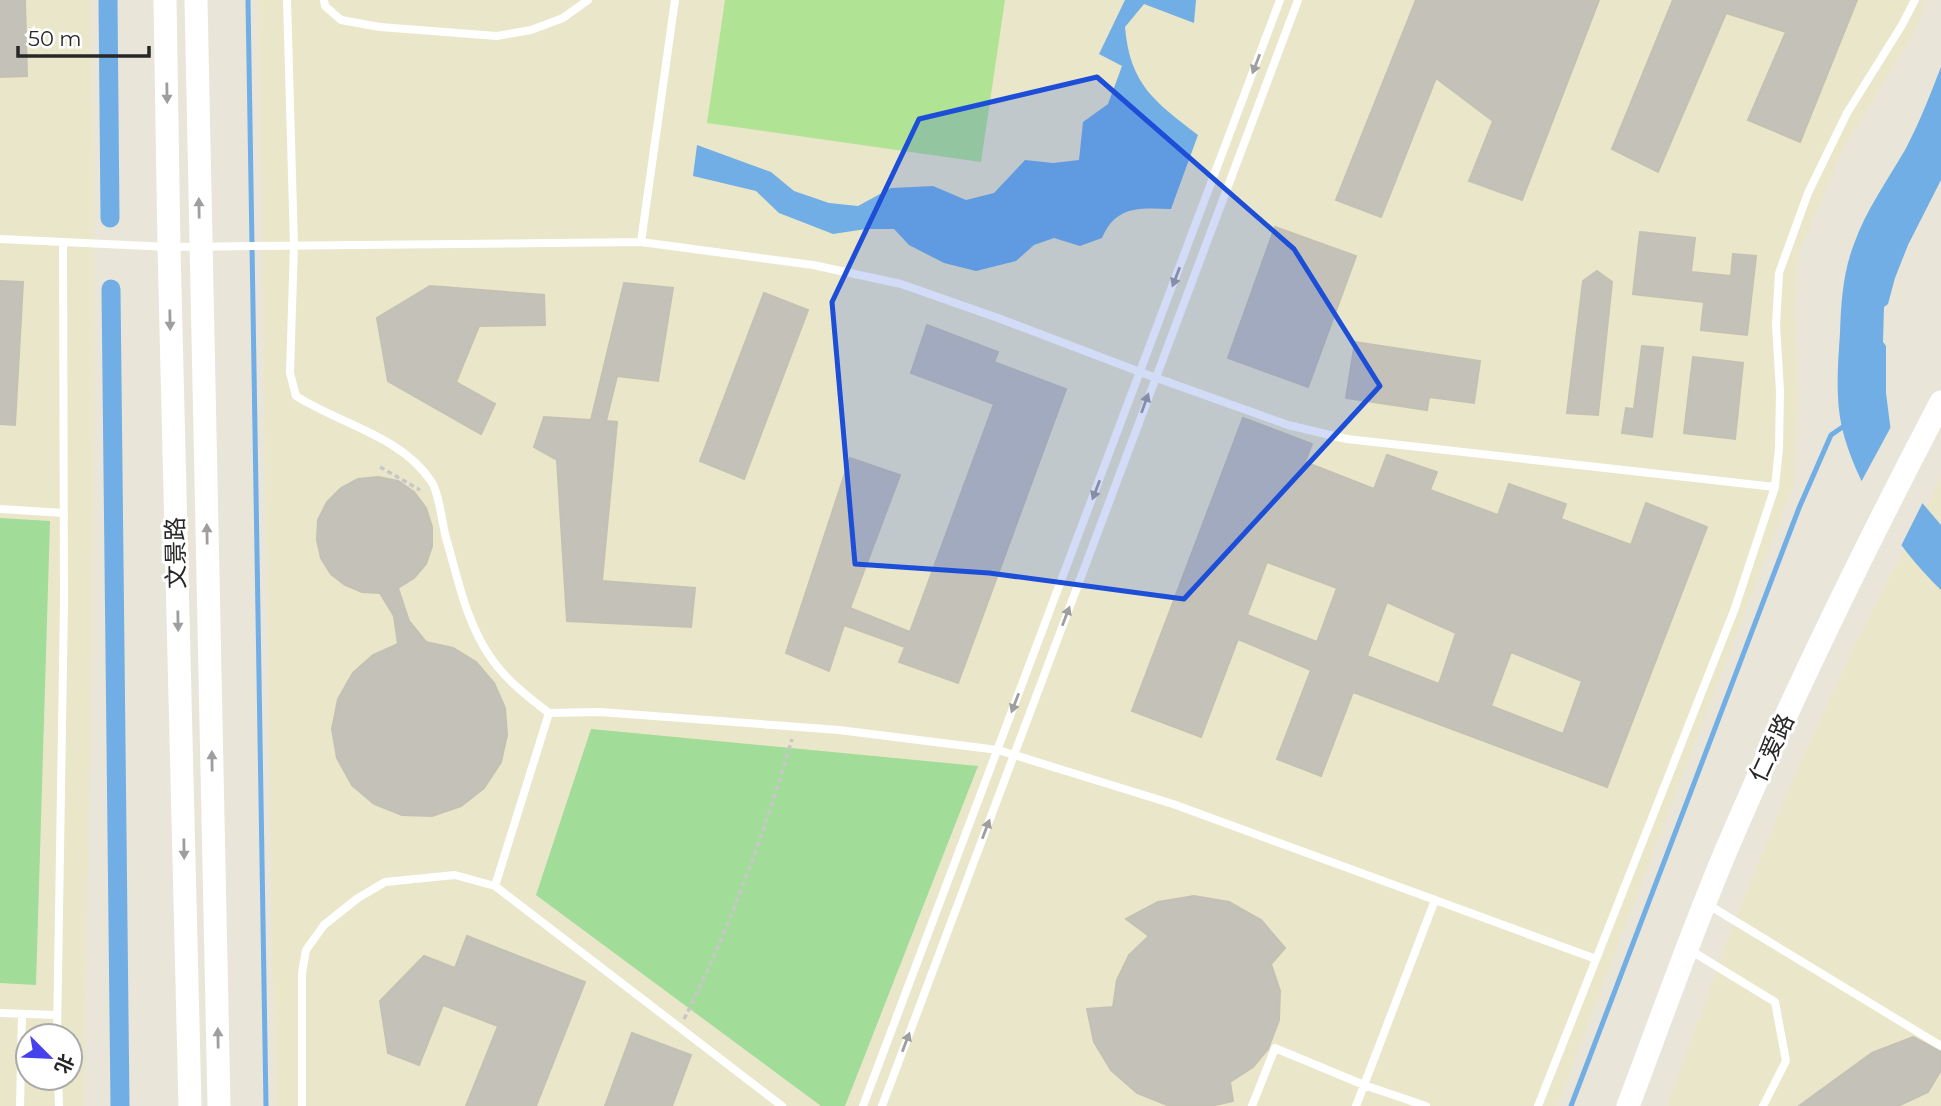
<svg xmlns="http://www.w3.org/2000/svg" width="1941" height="1106" font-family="Montserrat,'Noto Sans SC',sans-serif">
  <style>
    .education { fill: #eae6c9; fill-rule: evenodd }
    .green { fill: #a1dc98 }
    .pitch { fill: #b1e394 }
    .water { fill: #71aee5 }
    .pier { fill: #e9e5d9 }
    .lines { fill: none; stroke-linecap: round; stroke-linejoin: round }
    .stream { stroke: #71aee5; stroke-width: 5 }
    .canal { stroke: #71aee5; stroke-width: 19 }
    .building { fill: #c4c1b9; stroke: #c3c1b3; stroke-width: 2; fill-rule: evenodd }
    .path { stroke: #c7c7c7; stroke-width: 3.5; stroke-dasharray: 5 3.5; stroke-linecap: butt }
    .lane { stroke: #fff; stroke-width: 8 }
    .secondary { stroke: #fff; stroke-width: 23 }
    .oneway { fill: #9e9e9e }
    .marked { fill: #1d4ed8; fill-opacity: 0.2; stroke: #1d4ed8; stroke-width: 5; stroke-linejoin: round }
    .labels { text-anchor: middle; stroke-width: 6; stroke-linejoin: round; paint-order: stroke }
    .street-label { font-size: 24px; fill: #272727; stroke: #fff }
  </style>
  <rect width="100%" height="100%" fill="#e9e5d9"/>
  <path class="education" d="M0 0H90L95 176 94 496 84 1106H0ZM28 1036H70V1078H28Z
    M257 0H1926L1917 28 1842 151 1799 253 1795 313 1799 402 1793 486 1557 1106H276L272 951 262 222Z
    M1941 478V1106H1667L1731 930 1791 783 1856 642Z"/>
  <path class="green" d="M0 518 50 521 36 985 0 983Z
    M591 729 978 766 845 1106H821L536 895Z"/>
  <path class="pitch" d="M725 0H1005L981 162 707 123Z"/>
  <path class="water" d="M1125 0H1196L1194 23 1144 4 1125 27C1130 85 1155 102 1198 135L1171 209C1140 208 1116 205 1102 238L1080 246 1054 238 1034 245 1016 261 976 271 944 263 909 245 894 229H866L833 234 779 213 756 191 693 176 697 145 771 172 794 191 829 203 858 206 891 188 933 186 966 200 994 193 1025 160 1053 163 1079 160 1083 122 1108 104 1122 66 1099 54Z
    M1941 67V180L1908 245 1895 278 1888 304 1884 307 1883 342 1886 346V393L1891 432 1918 498 1941 525V590C1899 550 1856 486 1842 428 1835 397 1838 364 1840 333 1841 303 1843 272 1854 244 1866 210 1887 181 1905 150 1919 124 1930 95 1941 67Z"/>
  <path class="pier" d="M1893 423 1908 472 1924 500 1900 548 1860 484Z"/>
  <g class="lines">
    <path class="stream" d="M248 0 266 1106
      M1571 1106 1799 508 1831 435 1847 424"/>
    <path class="canal" d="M108 0 110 218
      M111 289 120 1106"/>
  </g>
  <path class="building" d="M0 0H25L27 76 0 77Z
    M1416 0H1599L1522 200 1469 181 1493 121 1436 78 1381 217 1336 200Z
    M1673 0H1857L1800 142 1748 120 1786 32 1726 13 1658 172 1612 149Z
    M1275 227 1356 256 1308 387 1228 358Z
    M1640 232 1695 238 1691 272 1731 276 1733 254 1756 256 1747 335 1701 330 1704 302 1633 294Z
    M1597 271 1612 282 1598 415 1567 413 1583 281Z
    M0 281 23 282 15 425 0 424Z
    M624 283 673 288 658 381 617 376 606 421 617 422 602 581 695 588 691 627 567 621 557 460 534 447 544 417 591 420Z
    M430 286 544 295 545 325 479 326 456 382 495 404 481 434 388 381 377 318Z
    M764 293 808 310 744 479 700 461Z
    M927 325 998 352 994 362 1066 389 958 683 899 662 905 647 844 625 829 671 786 653 850 458 900 475 850 608 910 632 994 404 911 373Z
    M1355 342 1480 361 1474 403 1429 397 1427 410 1346 398Z
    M1642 346 1663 348 1652 437 1622 433 1626 408 1634 409Z
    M1693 357 1743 363 1735 439 1684 433Z
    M1243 418 1312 444 1305 462 1374 489 1387 455 1437 472 1430 490 1498 515 1509 484 1566 504 1561 519 1631 545 1646 503 1707 527 1607 787 1353 692 1321 776 1277 759 1311 670 1238 639 1201 737 1132 711ZM1267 562 1337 588 1317 642 1247 615ZM1387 602 1456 633 1439 684 1367 656ZM1511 652 1582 681 1563 734 1491 706Z
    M378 477 398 481 414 492 426 508 432 527V546L426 564 414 578 398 588 409 621 426 642 453 648 476 662 494 683 505 708 507 735 501 762 484 788 461 806 432 816 402 815 374 804 352 785 337 758 332 729 338 699 353 673 373 655 398 644 394 616 380 593 362 592 345 585 331 574 321 558 317 540 318 520 327 502 341 488 358 479Z
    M1194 896 1229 902 1261 920 1285 948 1271 964 1280 991 1279 1020 1268 1049 1253 1067 1230 1082 1233 1101 1211 1106 1167 1105 1137 1093 1111 1070 1094 1042 1087 1009 1113 1007 1117 980 1129 955 1149 936 1126 919 1158 902Z
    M467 936 585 982 536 1106H466L498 1026 443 1005 419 1065 388 1053 380 1001 424 956 455 968Z
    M632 1033 691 1055 672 1106H605Z
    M1913 1037 1941 1052V1070L1928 1092 1898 1106H1799L1872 1053Z"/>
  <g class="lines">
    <path class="path" d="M380 467 420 490
      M684 1019C729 930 764 835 792 739"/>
    <path class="lane" d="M287 0 294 245 290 373 296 396C340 424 401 436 431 481 439 492 442 523 446 538 458 578 466 623 491 658 506 680 528 697 549 713L495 886 455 875 385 882 358 898 324 925 306 950 302 973V1106
      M324 0 325 6 341 20 380 27 497 36 531 30 563 18 588 0
      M0 239 169 247 641 242 813 265 901 284 998 318 1140 372 1288 425 1347 439 1775 487
      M641 242 675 0
      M0 509 64 513
      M549 713 600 712 839 730 998 750 1173 804 1596 959
      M495 886 782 1106
      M1707 904 1941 1046
      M1690 950 1775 1002 1786 1061 1763 1106
      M0 1013 56 1015
      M57 1036 64 604 63 243
      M58 1078 59 1106
      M20 1106 22 1014
      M863 1106 1280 0
      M882 1106 1298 0
      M1252 1106 1275 1048 1364 1085 1426 1106
      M1356 1106 1435 900
      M1538 1106 1735 608 1775 487 1779 448 1780 391 1776 325 1779 273 1808 193 1847 113 1902 25 1915 0"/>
    <path class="secondary" d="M165 0 169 247 190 1106
      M196 0 219 1106
      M1628 1106C1660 1022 1690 936 1725 853 1790 700 1864 549 1941 402"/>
  </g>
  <defs><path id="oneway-solid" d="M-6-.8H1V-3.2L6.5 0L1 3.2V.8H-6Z" transform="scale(1.75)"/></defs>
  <g class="oneway">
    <use href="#oneway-solid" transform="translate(1256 64) rotate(111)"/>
    <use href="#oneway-solid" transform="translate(167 93) rotate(89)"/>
    <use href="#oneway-solid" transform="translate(199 208) rotate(-91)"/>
    <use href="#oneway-solid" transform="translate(1176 277) rotate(111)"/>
    <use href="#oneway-solid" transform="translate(170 320) rotate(89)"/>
    <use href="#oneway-solid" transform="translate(1145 403) rotate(-70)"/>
    <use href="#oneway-solid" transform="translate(1096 490) rotate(111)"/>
    <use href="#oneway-solid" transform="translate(207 534) rotate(-91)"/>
    <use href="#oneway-solid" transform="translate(1066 616) rotate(-69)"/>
    <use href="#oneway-solid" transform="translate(178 621) rotate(89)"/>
    <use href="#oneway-solid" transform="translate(1015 703) rotate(111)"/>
    <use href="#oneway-solid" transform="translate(212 761) rotate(-91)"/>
    <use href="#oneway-solid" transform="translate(986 829) rotate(-69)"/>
    <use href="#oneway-solid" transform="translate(184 849) rotate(89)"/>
    <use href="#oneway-solid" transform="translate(218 1038) rotate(-91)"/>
    <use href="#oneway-solid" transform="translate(906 1042) rotate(-69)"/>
  </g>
  <path class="marked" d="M1097 77 1294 249 1380 386 1184 599 989 573 855 564 832 302 919 119Z"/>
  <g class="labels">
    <g class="street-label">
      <text transform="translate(176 553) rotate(-91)" y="8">文景路</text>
      <text transform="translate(1772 748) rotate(-65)" y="8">仁爱路</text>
    </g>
  </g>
  <g transform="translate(49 1057) rotate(114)"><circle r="33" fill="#ffffff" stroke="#a9a9a9" stroke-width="2"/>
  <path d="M0-5L12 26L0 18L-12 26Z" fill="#4641ed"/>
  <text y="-10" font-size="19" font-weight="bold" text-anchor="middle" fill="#272727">北</text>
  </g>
  <path d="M18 46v10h131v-10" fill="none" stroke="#272727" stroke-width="3.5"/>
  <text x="28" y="46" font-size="21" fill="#272727" stroke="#ffffff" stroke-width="5" paint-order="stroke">50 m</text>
</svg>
